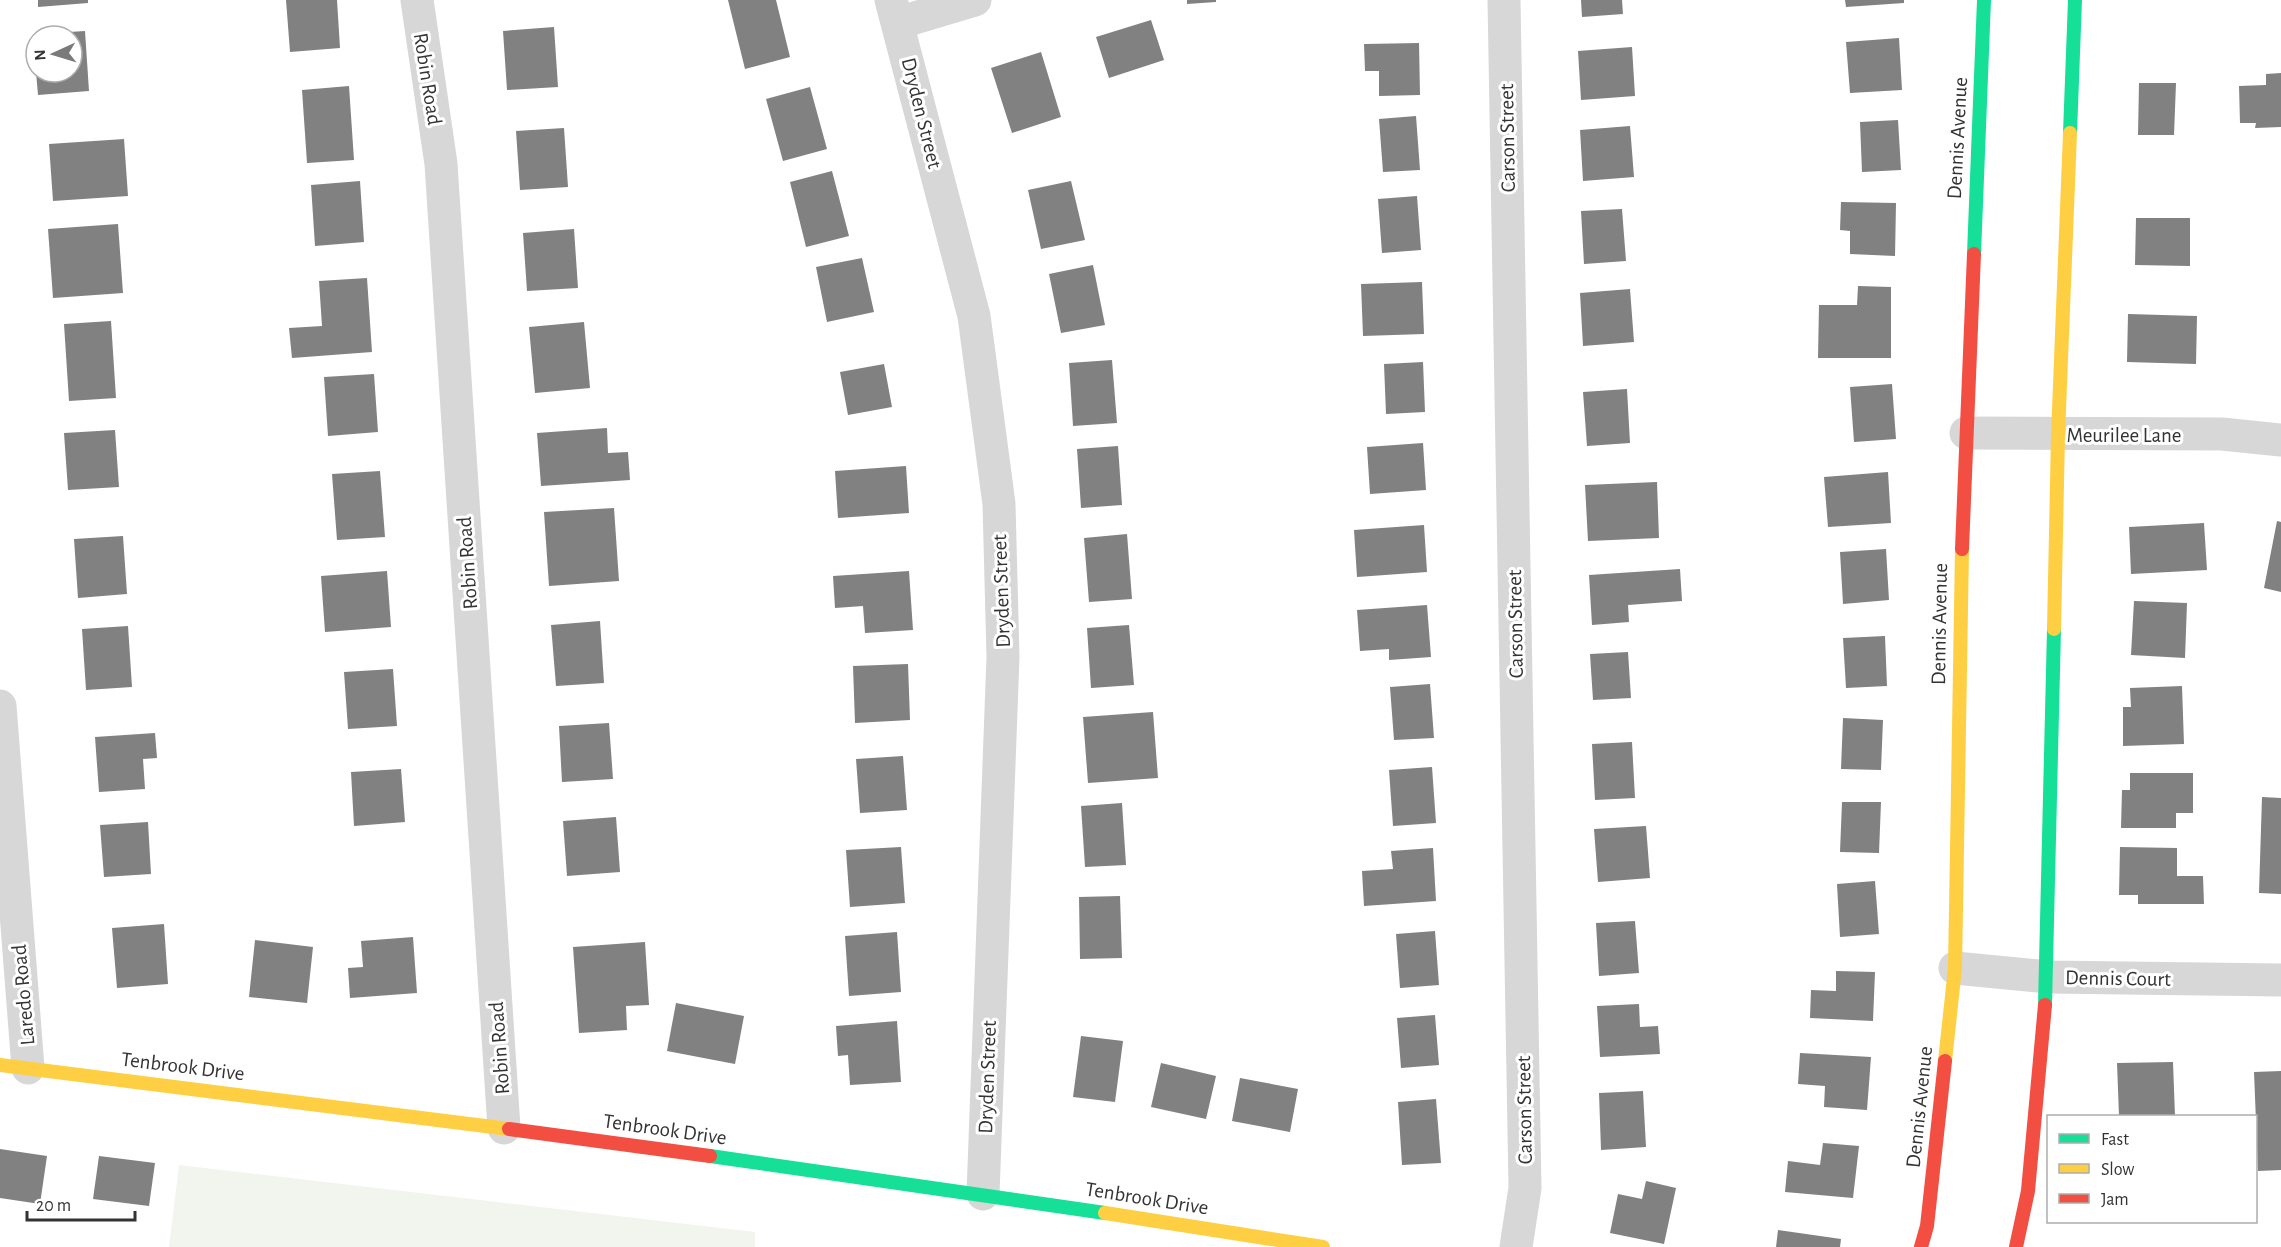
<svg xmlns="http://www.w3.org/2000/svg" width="2281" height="1247" font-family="'Alegreya Sans',sans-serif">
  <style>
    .green { fill: #f1f5ed }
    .building { fill: #818181 }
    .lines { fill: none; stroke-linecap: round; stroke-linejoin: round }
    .street { stroke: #d7d7d7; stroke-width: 33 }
    .fast { stroke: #16e098; stroke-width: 14 }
    .slow { stroke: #ffcf43; stroke-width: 14 }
    .jam { stroke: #f24e42; stroke-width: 14 }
    .labels { text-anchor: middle; stroke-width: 6; stroke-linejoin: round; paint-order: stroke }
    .street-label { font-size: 21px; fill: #333; stroke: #fff }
  </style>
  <rect width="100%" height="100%" fill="#fff"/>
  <path class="green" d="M179 1165 755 1232V1247H169Z"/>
  <path class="building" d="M38 0H88V3L38 7Z
    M286 0H337L340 48 290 52Z
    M728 0H776L790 57 745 69Z
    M1187 0H1216V2L1187 4Z
    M1581 0H1622L1623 14 1582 17Z
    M1845 0H1904V3L1846 7Z
    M1151 20 1164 60 1109 78 1096 37Z
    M554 27 558 87 507 90 503 31Z
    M85 31 89 91 38 95 36 72H72V36L37 34Z
    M1899 38 1902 90 1850 93 1846 42Z
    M1419 43 1420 95 1379 96V71H1365L1364 44Z
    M1632 47 1635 96 1581 100 1578 51Z
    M1041 52 1061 117 1012 133 991 68Z
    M2281 73V127L2255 128 2256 123H2240L2239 86 2266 85V74Z
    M2139 83H2176L2174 135H2138Z
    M349 86 354 160 307 163 302 90Z
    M810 87 827 149 783 161 766 99Z
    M1416 116 1420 170 1383 172 1379 119Z
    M1898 120 1901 170 1862 172 1860 122Z
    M1630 126 1634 177 1583 181 1580 130Z
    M564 128 568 187 520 190 516 131Z
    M124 139 128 196 53 201 49 144Z
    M832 171 849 236 806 247 790 182Z
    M360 181 364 242 315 246 311 185Z
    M1071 181 1085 240 1041 249 1028 190Z
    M1417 196 1421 250 1382 253 1378 199Z
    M1841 202 1896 203 1895 256 1850 254V231L1840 230Z
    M1622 209 1626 261 1584 264 1581 211Z
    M2136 218H2190V266L2135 265Z
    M118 224 123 293 53 298 48 229Z
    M574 229 578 288 527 291 523 233Z
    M862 258 874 312 827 322 816 267Z
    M1093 265 1105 325 1061 333 1049 274Z
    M367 278 372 352 292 358 289 328 322 326 319 281Z
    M1422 282 1424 334 1363 336 1361 284Z
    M1858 286 1891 287V358H1818L1819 305H1857Z
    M1630 289 1634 342 1583 346 1580 293Z
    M2128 314 2197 316 2196 364 2127 362Z
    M111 321 116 398 69 401 64 324Z
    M584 322 590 388 535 393 529 327Z
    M1112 360 1117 423 1073 426 1069 363Z
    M1423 362 1425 412 1386 414 1384 364Z
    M884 364 892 407 848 415 840 372Z
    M374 374 378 432 328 436 324 377Z
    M1892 384 1896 439 1854 442 1850 387Z
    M1627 389 1630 443 1587 446 1583 392Z
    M607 428 608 453 628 452 630 480 541 486 537 433Z
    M115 430 119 487 68 490 64 433Z
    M1423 443 1426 490 1370 494 1367 447Z
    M1118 446 1122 505 1081 508 1077 449Z
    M906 466 909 513 838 518 835 471Z
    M380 471 385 537 337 540 332 474Z
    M1888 472 1891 523 1828 527 1824 477Z
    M1657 482 1659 538 1588 541 1585 485Z
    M614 508 619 581 549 586 544 512Z
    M2277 521 2281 522V592L2264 588Z
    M2204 523 2207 570 2131 574 2129 527Z
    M1424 525 1427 572 1357 577 1354 530Z
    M1127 534 1132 599 1089 602 1084 538Z
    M123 536 127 594 78 598 74 539Z
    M1886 549 1889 600 1843 604 1840 552Z
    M1680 569 1682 601 1628 605 1629 622 1592 625 1589 575Z
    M387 571 391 627 325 632 321 576Z
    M909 571 913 630 865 633 863 606 835 608 833 576Z
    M2134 601 2187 603 2185 658 2131 655Z
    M1427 605 1431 657 1389 660V649L1360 651 1357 610Z
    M600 621 604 683 556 686 551 625Z
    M1129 625 1134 685 1091 688 1087 628Z
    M128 626 132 687 86 690 82 629Z
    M1885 636 1887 686 1846 688 1843 638Z
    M1628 652 1631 698 1593 700 1590 654Z
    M908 664 910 720 855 723 853 666Z
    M393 669 397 726 348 729 344 672Z
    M1430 684 1434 738 1394 740 1390 687Z
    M2182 686 2184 744 2123 746V707H2131L2130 688Z
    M1153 712 1158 778 1088 783 1083 717Z
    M1843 718 1883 720 1881 770 1841 769Z
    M609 723 613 779 562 782 559 726Z
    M155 733 157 758 143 759 145 789 99 792 95 737Z
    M1632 742 1635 798 1595 800 1592 744Z
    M903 756 907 810 860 813 856 759Z
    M1432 767 1436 823 1393 826 1389 770Z
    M401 769 405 822 354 826 351 772Z
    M2130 773H2193V813H2176V828H2121L2122 790H2130Z
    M2262 797 2281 798V894L2259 893Z
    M1842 802H1881L1879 853 1840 852Z
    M1122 803 1126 865 1085 867 1081 806Z
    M616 817 620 872 567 876 563 821Z
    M148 822 151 874 104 877 100 825Z
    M1646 826 1650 878 1598 882 1594 829Z
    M901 847 905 903 850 907 846 850Z
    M2120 847 2177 848V876H2203L2204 904H2138V895H2119Z
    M1433 848 1436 901 1364 906 1362 871 1393 869 1391 851Z
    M1875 881 1879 934 1840 937 1837 884Z
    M1120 896 1122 958 1080 959 1079 897Z
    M1635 921 1639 973 1599 976 1596 923Z
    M164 924 168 984 117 988 112 928Z
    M1435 931 1439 985 1400 988 1396 934Z
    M897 932 901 992 849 996 845 936Z
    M413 937 417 993 350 998 348 968 363 967 361 941Z
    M255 940 313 947 307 1003 249 997Z
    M645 942 649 1005 626 1006 627 1030 579 1033 573 947Z
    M1836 971 1875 972 1873 1021 1810 1018 1811 990 1836 991Z
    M676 1003 744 1016 735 1064 667 1051Z
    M1639 1004 1640 1027 1658 1026 1660 1054 1600 1057 1597 1006Z
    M1435 1015 1439 1065 1401 1068 1397 1018Z
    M897 1021 901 1082 850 1085 848 1055 838 1056 836 1026Z
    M1081 1036 1123 1041 1115 1102 1073 1097Z
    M1800 1053 1871 1057 1867 1110 1824 1107 1825 1086 1798 1084Z
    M2173 1062 2175 1116H2119L2117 1063Z
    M1161 1063 1216 1076 1206 1119 1151 1107Z
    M2281 1071V1170L2258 1171 2254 1072Z
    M1240 1078 1298 1089 1290 1132 1232 1121Z
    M1643 1091 1646 1147 1601 1150 1599 1093Z
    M1436 1099 1441 1163 1402 1165 1398 1102Z
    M1823 1143 1859 1146 1853 1198 1785 1192 1788 1161 1820 1165Z
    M0 1149 47 1156 40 1204 0 1198Z
    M99 1156 155 1163 149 1206 93 1199Z
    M1646 1181 1676 1188 1664 1244 1610 1233 1618 1194 1642 1199Z
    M1778 1230 1841 1239 1840 1247H1776Z"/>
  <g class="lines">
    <path class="street" d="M417 0 441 164 504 1128
      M891 0 974 316 999 504 1003 657 983 1194
      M1504 0 1525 1188 1516 1247
      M898 23 975 0
      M1966 433 2222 434 2281 440
      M0 706 28 1068
      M1955 968 2048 977 2281 980"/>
    <path class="fast" d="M2070 133 2075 0
      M1974 254 1984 0
      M2045 1005 2054 629
      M710 1156 1105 1213"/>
    <path class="slow" d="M2054 629 2058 435 2070 133
      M1945 1061 1955 968 1962 549
      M0 1065 509 1129
      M1105 1213 1323 1247"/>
    <path class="jam" d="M1962 549 1974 254
      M509 1129 710 1156
      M1921 1247 1927 1226 1945 1061
      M2016 1247 2028 1191 2045 1005"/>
  </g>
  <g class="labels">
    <g class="street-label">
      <text transform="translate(428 79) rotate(81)" y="7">Robin Road</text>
      <text transform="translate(922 113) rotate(76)" y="7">Dryden Street</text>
      <text transform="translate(1507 138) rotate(-91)" y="7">Carson Street</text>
      <text transform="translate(1957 138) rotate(-87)" y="7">Dennis Avenue</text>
      <text x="2124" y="442">Meurilee Lane</text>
      <text transform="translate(467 563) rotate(-94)" y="7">Robin Road</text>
      <text transform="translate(1001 591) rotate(-92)" y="7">Dryden Street</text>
      <text transform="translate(1515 624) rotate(-91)" y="7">Carson Street</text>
      <text transform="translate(1939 624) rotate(-89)" y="7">Dennis Avenue</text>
      <text transform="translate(2118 978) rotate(1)" y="7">Dennis Court</text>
      <text transform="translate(23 995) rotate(-95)" y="7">Laredo Road</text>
      <text transform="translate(499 1048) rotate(-94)" y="7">Robin Road</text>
      <text transform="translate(183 1066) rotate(7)" y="7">Tenbrook Drive</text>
      <text transform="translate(987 1077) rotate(-88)" y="7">Dryden Street</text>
      <text transform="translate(1919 1107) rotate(-84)" y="7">Dennis Avenue</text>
      <text transform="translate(1524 1110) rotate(-91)" y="7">Carson Street</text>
      <text transform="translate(665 1129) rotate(8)" y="7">Tenbrook Drive</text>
      <text transform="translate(1147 1198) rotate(9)" y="7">Tenbrook Drive</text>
    </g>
  </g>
  <rect x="2047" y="1115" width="210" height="108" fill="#ffffff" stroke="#adadad" stroke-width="1.5"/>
  <rect x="2059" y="1134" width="30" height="9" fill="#16e098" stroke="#adadad" stroke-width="1.5"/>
  <text x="2101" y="1145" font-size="18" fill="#333333">Fast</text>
  <rect x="2059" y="1164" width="30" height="9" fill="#ffcf43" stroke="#adadad" stroke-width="1.5"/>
  <text x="2101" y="1175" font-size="18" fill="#333333">Slow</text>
  <rect x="2059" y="1194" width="30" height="9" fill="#f24e42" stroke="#adadad" stroke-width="1.5"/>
  <text x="2101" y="1205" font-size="18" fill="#333333">Jam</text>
  <g transform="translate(54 54) rotate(266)"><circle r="28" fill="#ffffff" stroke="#adadad" stroke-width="1.5"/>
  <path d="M0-4.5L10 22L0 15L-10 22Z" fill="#7a7a7a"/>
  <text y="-9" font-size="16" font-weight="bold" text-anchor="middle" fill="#333333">N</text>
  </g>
  <path d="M27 1211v9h108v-9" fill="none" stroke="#333333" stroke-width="3"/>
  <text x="36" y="1211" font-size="18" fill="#333333" stroke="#ffffff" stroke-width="4.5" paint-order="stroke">20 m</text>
</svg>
